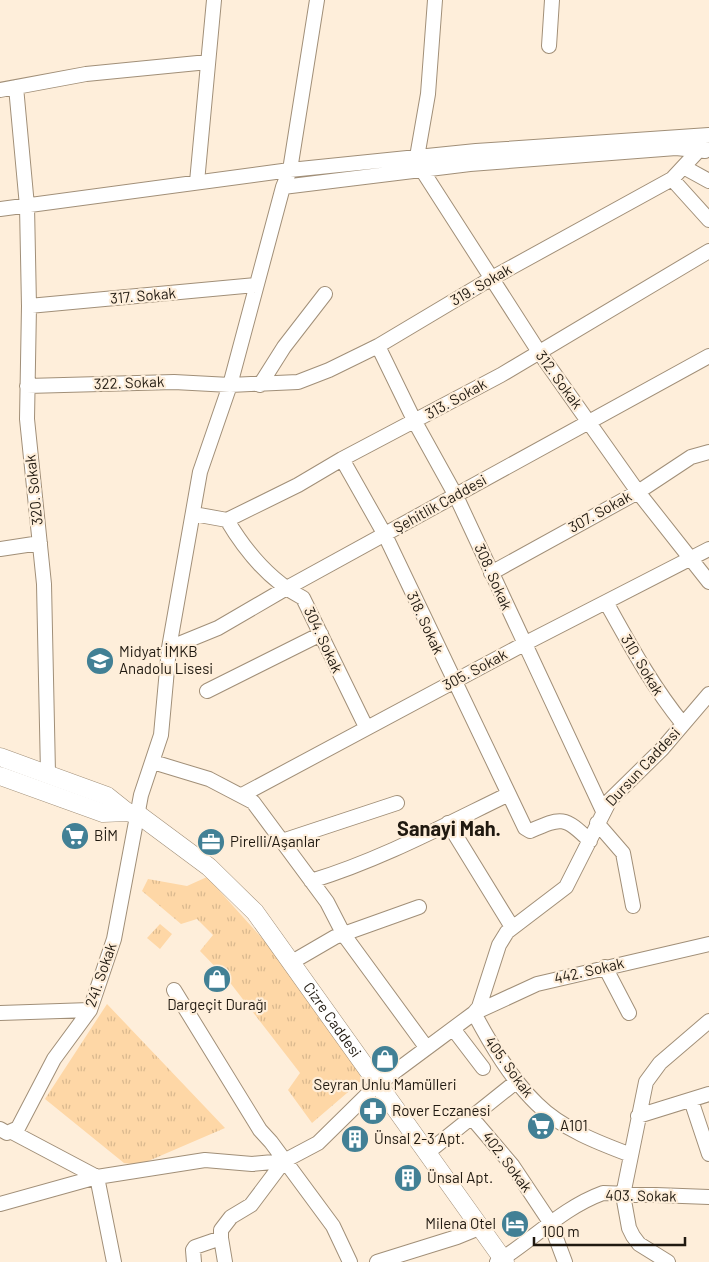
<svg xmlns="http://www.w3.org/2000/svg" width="709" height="1262" font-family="Barlow,sans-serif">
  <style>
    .grass { fill: url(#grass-tufts) }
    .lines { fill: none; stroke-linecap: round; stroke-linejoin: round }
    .minor-casing { stroke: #a18f78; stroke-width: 16 }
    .major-casing { stroke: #a18f78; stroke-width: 19 }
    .minor { stroke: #fff; stroke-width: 14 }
    .major { stroke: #fff; stroke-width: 18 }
    .labels { text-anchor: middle; stroke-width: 4.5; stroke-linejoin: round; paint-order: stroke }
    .street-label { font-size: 15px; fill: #201910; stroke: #feeeda }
    .poi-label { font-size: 15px; fill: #201910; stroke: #feeeda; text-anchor: start }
    .district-label { font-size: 20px; font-weight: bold; fill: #201910; stroke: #feeeda }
  </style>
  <defs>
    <pattern id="grass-tufts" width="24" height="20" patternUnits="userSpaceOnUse" patternTransform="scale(1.25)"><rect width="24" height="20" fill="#fed7a6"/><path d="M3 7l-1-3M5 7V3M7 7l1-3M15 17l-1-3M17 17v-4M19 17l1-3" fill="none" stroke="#d9b88e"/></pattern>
  </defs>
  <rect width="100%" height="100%" fill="#feeeda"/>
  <path class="grass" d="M207 877 277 955 359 1070 361 1081 312 1123 288 1090 300 1073 228 980 200 951 213 935 197 919 181 924 142 891 148 879 187 886Z
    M160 924 172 934 160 949 147 938Z
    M107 1004 225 1128 139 1165 124 1163 45 1099Z"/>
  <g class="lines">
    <defs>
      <path id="minor" d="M549 46 552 0
        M16 87 27 206 29 306 27 419 44 584 48 773
        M0 90 86 74 208 62
        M417 157 428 94 435 0
        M685 165 689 170 709 181
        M422 170 539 352 638 492 709 582
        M672 179 709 220
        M197 182 214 0
        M283 187 470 164 676 148 705 151
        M0 209 290 170 476 151 709 135
        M29 306 256 285
        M378 346 415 422 456 496 603 811
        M260 385 284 347 325 294
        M27 386 174 382 230 385 298 382 329 370 378 346 492 278 672 179 699 150 709 135
        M342 459 385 535 525 828 530 831C562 817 564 816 590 841
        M194 514 227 520 298 485 342 459 501 375 709 251
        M227 520C246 552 270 581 303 598L366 727
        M0 549 40 543
        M491 573 638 492 691 457 709 452
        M606 602C630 645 652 686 683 724
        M169 648 218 628 285 589 709 356
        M207 691 321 634
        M153 762 209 779 253 802 327 902 344 935 426 1047
        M242 795 524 644 709 549
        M448 823 512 927
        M597 823 623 853 633 906
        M282 841 397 803
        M311 881C380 860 443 826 507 795
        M292 962 335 937 419 907
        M605 967 629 1013
        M174 990 260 1130 271 1142 333 1226 350 1262
        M0 1013 90 1010
        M454 1030 483 1068
        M691 1100 709 1154
        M638 1116 709 1094
        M472 1118 512 1165 550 1222 565 1262
        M0 1129 7 1133 18 1128 54 1059 90 1010 114 939 141 795 161 735 169 648 200 472 230 385 283 187 290 170 317 0
        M12 1132 97 1177 114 1262
        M427 1153 517 1081
        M631 1155C599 1143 562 1129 537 1104 511 1079 491 1045 474 1013L537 984 709 944
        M0 1204 97 1177 205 1160 252 1164 284 1161 318 1143 377 1085 474 1013 479 1007 499 945 507 932 566 887 610 800 662 749 709 694
        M221 1238 225 1262
        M194 1262 193 1250 195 1247 221 1238V1230L231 1217 251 1205 284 1161
        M377 1262 457 1237 479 1228
        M497 1262C533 1240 562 1208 603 1193L709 1197
        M668 1262 639 1244 633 1236 629 1228 623 1195 646 1082 660 1063 709 1021"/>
      <g id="major">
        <path d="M0 757 107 796 127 812"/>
        <path id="s1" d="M0 776 103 813 127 812 139 815 209 867 255 912 505 1262"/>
      </g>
    </defs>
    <use href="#minor" class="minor-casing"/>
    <use href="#major" class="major-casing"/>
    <use href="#minor" class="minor"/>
    <use href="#major" class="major"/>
  </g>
  <defs>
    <symbol id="school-disc" viewBox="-11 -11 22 22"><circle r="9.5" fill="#428095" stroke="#feeeda"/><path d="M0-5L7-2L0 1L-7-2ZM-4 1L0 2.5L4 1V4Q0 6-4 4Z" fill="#fff"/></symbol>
    <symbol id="supermarket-disc" viewBox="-11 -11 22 22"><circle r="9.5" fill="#428095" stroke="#feeeda"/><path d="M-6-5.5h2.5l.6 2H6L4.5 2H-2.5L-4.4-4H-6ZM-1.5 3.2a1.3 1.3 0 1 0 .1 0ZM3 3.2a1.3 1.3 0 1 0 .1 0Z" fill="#fff"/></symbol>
    <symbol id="office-disc" viewBox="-11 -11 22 22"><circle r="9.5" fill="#428095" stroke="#feeeda"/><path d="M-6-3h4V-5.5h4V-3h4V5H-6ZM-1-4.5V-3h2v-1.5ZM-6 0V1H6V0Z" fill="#fff"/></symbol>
    <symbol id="shop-disc" viewBox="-11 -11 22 22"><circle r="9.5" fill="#428095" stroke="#feeeda"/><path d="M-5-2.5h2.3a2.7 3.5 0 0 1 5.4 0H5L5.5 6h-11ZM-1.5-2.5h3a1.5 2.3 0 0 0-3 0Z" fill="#fff"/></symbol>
    <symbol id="pharmacy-disc" viewBox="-11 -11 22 22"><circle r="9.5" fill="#428095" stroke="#feeeda"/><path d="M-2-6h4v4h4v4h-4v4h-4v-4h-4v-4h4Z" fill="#fff"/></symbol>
    <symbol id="building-disc" viewBox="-11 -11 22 22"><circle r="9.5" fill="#428095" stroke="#feeeda"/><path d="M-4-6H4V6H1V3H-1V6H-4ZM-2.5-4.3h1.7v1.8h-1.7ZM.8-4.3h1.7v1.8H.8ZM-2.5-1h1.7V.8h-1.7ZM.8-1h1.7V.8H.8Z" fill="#fff"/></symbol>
    <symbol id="hotel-disc" viewBox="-11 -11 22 22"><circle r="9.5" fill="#428095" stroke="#feeeda"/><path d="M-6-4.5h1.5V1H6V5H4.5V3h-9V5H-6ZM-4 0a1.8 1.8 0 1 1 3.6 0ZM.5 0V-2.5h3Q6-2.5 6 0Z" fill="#fff"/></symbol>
  </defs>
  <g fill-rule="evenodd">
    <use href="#school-disc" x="84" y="645" width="32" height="32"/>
    <use href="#supermarket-disc" x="59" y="820" width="32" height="32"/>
    <use href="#office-disc" x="195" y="826" width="32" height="32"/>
    <use href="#shop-disc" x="201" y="963" width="32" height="32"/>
    <use href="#shop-disc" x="369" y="1043" width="32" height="32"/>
    <use href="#pharmacy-disc" x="357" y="1095" width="32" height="32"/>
    <use href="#supermarket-disc" x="525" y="1110" width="32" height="32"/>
    <use href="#building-disc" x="339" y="1123" width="32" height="32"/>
    <use href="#building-disc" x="392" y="1162" width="32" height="32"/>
    <use href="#hotel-disc" x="499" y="1208" width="32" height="32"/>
  </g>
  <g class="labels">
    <g class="street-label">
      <text transform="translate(481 285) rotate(-30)" y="5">319. Sokak</text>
      <text transform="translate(143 296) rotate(-5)" y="5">317. Sokak</text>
      <text transform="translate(559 380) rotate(54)" y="5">312. Sokak</text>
      <text transform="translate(129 383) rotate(-2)" y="5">322. Sokak</text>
      <text transform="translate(456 399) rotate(-29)" y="5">313. Sokak</text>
      <text transform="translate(34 490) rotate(-96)" y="5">320. Sokak</text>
      <text transform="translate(440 504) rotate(-29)" y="5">Şehitlik Caddesi</text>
      <text transform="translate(600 512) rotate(-29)" y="5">307. Sokak</text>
      <text transform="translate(493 577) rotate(66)" y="5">308. Sokak</text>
      <text transform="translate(425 623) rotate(65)" y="5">318. Sokak</text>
      <text transform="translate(323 640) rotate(65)" y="5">304. Sokak</text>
      <text transform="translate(642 665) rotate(59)" y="5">310. Sokak</text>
      <text transform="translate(475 670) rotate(-28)" y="5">305. Sokak</text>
      <text transform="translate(643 767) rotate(-47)" y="5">Dursun Caddesi</text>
      <text transform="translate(589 971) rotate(-13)" y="5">442. Sokak</text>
      <text transform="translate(101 975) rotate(-71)" y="5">241. Sokak</text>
      <text dy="5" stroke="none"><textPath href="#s1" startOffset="430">Cizre Caddesi</textPath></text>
      <text transform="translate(509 1067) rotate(54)" y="5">405. Sokak</text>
      <text transform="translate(507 1162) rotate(53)" y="5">402. Sokak</text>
      <text transform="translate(641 1196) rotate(1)" y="5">403. Sokak</text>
    </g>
    <g class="poi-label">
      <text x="119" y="657">Midyat İMKB<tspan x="119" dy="17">Anadolu Lisesi</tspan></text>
      <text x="94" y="841">BİM</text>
      <text x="230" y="847">Pirelli/Aşanlar</text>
      <text x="217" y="1010" text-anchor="middle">Dargeçit Durağı</text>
      <text x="385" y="1090" text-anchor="middle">Seyran Unlu Mamülleri</text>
      <text x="392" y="1116">Rover Eczanesi</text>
      <text x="560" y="1131">A101</text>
      <text x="374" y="1144">Ünsal 2-3 Apt.</text>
      <text x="427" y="1183">Ünsal Apt.</text>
      <text x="496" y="1229" text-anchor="end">Milena Otel</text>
    </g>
    <g class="district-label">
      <text x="449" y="836">Sanayi Mah.</text>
    </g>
  </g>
  <path d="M534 1237v8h151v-8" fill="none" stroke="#201910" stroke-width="2.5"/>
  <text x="542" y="1237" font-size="15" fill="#201910" stroke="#feeeda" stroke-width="4" paint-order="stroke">100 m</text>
</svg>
